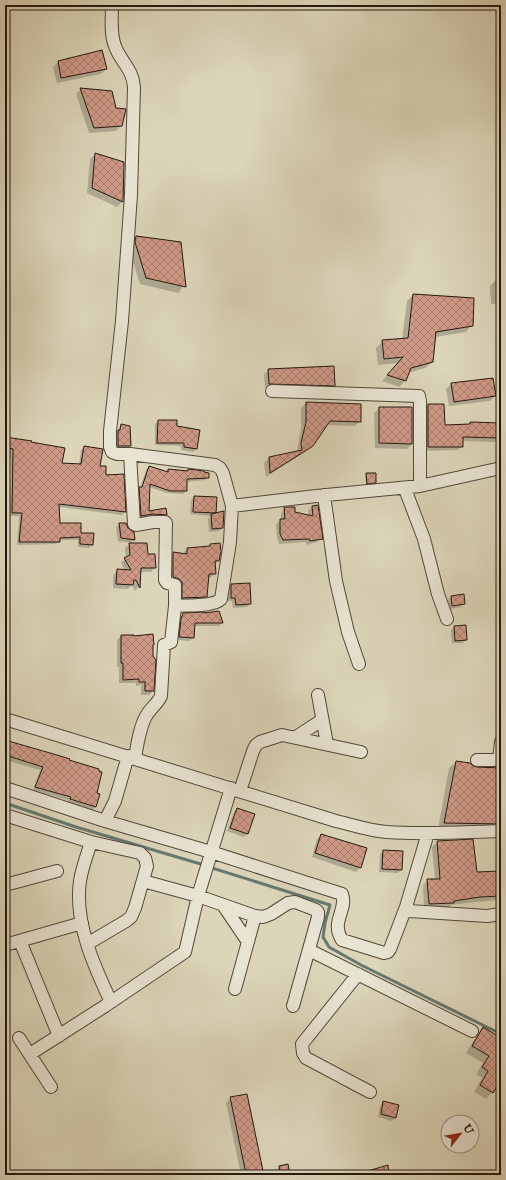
<svg xmlns="http://www.w3.org/2000/svg" width="506" height="1180" font-family="'IM FELL English',serif">
  <style>
    .shadow { fill: #0003 }
    .lines { fill: none; stroke-linecap: round; stroke-linejoin: round }
    .stream { stroke: #66796e; stroke-width: 3 }
    .building { fill: url(#building-cross-hatch); stroke: #24180e }
    .minor-casing { stroke: #524739; stroke-width: 14 }
    .minor { stroke: #e8e4d2; stroke-width: 12 }
  </style>
  <defs>
    <pattern id="building-cross-hatch" width="8" height="8" patternUnits="userSpaceOnUse"><rect width="8" height="8" fill="#cf9987"/><path d="M0 0l8 8M0 8l8-8" fill="none" stroke="#a87c6d"/></pattern>
  </defs>
  <rect width="100%" height="100%" fill="#dcd5b9"/>
  <filter id="stains"><feTurbulence type="fractalNoise" baseFrequency=".005" numOctaves="4"/><feColorMatrix values="0 0 0 0 .2 0 0 0 0 .09 0 0 0 0 .02 0 0 0 .5 -.17"/></filter>
  <radialGradient id="worn" r=".72"><stop offset=".6" stop-color="#630" stop-opacity="0"/><stop offset="1" stop-color="#630" stop-opacity=".3"/></radialGradient>
  <path class="shadow" d="M58 62 106 69 101 74 57 83 53 67Z
    M81 89 121 126 116 131 89 133 76 94Z
    M95 155 123 163 122 202 117 207 87 193 90 159Z
    M136 237 184 286 178 293 140 284 129 250V244Z
    M501 279V304H491L490 286 496 280Z
    M413 295 472 325 466 332 435 337 432 362 425 368 408 373 405 381 399 387 382 381 399 363 378 365 376 348 383 341 402 340 407 301Z
    M269 370 334 385 330 390 265 388 264 374Z
    M451 384 495 396 490 401 449 406 446 389Z
    M306 403 360 421 355 426 326 425 312 446 307 451 266 477 264 463 269 458 297 452 301 428V408Z
    M428 405H443L445 426 468 425 471 423 499 438 495 442 462 441V446L458 450 424 451V409Z
    M379 408 412 444 407 449 375 448 374 413Z
    M158 421 176 427 196 449 193 452 181 450V446L155 445V424Z
    M121 425 130 446 127 449H115V435Z
    M5 438 30 443 61 464 79 465 81 450 84 447 105 476 123 475 125 512 122 515 59 507V524L80 534 92 545 89 548 78 547V540H59L56 544 17 545 19 516H10L11 459 5 458Z
    M149 467 166 472 168 470 186 472 189 470 208 477 205 480 186 482V491L183 494 167 493 149 487 148 512 166 515 163 518 139 519 137 491 140 488 146 470Z
    M367 474 375 482 374 484H366L365 475Z
    M194 497 216 498 215 514 222 528 219 531 209 532 208 519 211 516 190 514 191 500Z
    M312 507 321 538 317 542 306 545V542L279 544 277 538 276 524 281 520V513L285 508 294 513 309 516 308 511Z
    M119 524 134 540 131 543 118 541 116 527Z
    M130 544 147 555 155 567 151 572H140L139 587 135 591 132 585 128 589 113 588V575L118 570 125 571 121 563 126 558 125 548Z
    M210 545 218 560 214 565 215 573 211 577H208L206 596 202 600 179 601 169 580 170 556 173 553 184 554V552L187 549 208 548Z
    M231 585 250 604 247 607 233 608 232 601H228V588Z
    M463 595 464 604 461 607 449 609 448 600 451 597Z
    M184 614 222 623 219 626H194L193 637 190 641 176 640 178 623 180 618Z
    M454 627 466 639 463 643H452L451 630Z
    M121 636 153 691 149 695H141V685L136 686V683H119V667H117V640Z
    M5 740 68 761 95 794 99 795 95 807 92 810 68 802V800L33 790 40 770 5 760Z
    M456 762 472 767 501 769V831L438 829 449 768Z
    M237 809 253 815 247 834 244 837 227 831 234 812Z
    M322 835 366 848 360 868 356 872 312 857 317 839Z
    M472 841 476 873 497 872 496 858 501 853V900L475 902 451 905 449 908 424 909 423 885 428 880H435L432 847 437 842Z
    M383 851 401 869 398 873 379 872 380 854Z
    M483 1028 501 1039V1088L496 1086 492 1092 486 1099 474 1092 482 1078 476 1074 483 1063 466 1053 477 1035Z
    M246 1095 263 1175H241L226 1103 231 1098Z
    M383 1103 396 1118 392 1121 378 1117 380 1106Z
    M287 1165 289 1175H272L275 1174 274 1172 279 1167Z"/>
  <g class="lines">
    <path class="stream" d="M5 803 76 827 204 865
      M209 867 330 905 325 923 323 937 329 947 361 965 501 1034"/>
  </g>
  <path class="building" d="M102 50 107 69 61 78 58 61Z
    M80 88 112 91 116 108 126 109 122 126 94 128Z
    M95 153 124 162 123 202 92 188Z
    M136 236 181 242 186 287 146 278 135 242Z
    M413 294 474 298 473 326 436 332 433 362 411 368 406 381 387 375 403 357 384 359 382 340 408 338Z
    M334 366 335 386 269 384 268 369Z
    M493 378 496 396 454 402 451 383Z
    M306 402 361 404V422L330 421 313 446 270 473 269 457 302 450 301 443 306 422Z
    M428 404H444L445 425 470 424V422L500 423V438L463 437V447H428Z
    M379 407H412V444L379 443Z
    M158 420H177V426L200 430 197 449 184 447V443H157Z
    M121 424 130 426 131 446H118V430H120Z
    M5 437 32 441 31 442 65 448 62 463 81 464 84 446 103 449 100 466H106V475L124 474 126 512 59 504 60 523H81V533H94L93 545 80 544V537L60 538V542H19L22 513H12L13 449 5 448Z
    M149 466 168 472V469L188 471V469H189L204 471V472L209 473V478L187 479V491H170L150 484 149 511 166 508 167 515 153 514 141 516 139 487H142Z
    M366 473H376V483L367 484Z
    M194 496 217 497 216 513 193 512Z
    M318 505 323 539 310 541 309 539 283 540 280 534V519H285L284 507H295V512L313 516 312 506Z
    M224 511 223 528 212 529 211 514Z
    M119 523H126L128 528 134 532 135 540 121 538Z
    M129 543H147L148 554H155L156 568H141L140 588 136 580H134L133 585 116 584 117 569 131 570 124 558 130 555Z
    M220 543 221 551 219 561H215L216 574H209L207 597 182 598V582L179 579 173 577V552L187 554V548L210 546V544Z
    M250 583 251 604 236 605 235 598H231V584Z
    M464 594 465 604 452 606 451 596Z
    M219 611 223 623H195L194 638 179 637 181 619 183 613 205 612V613Z
    M466 625 467 640 455 641 454 626Z
    M153 634 154 645H153V656L156 660 154 691H145V682H139V679L123 680V663H121V635H134V636Z
    M5 740 57 755 70 759 69 760 99 769V771L102 772 97 793 100 794 96 807 70 799 71 797 35 787 43 767 5 755Z
    M456 761 470 763 473 766 477 767 501 768V824L444 823Z
    M237 808 255 814 248 834 230 828Z
    M321 834 367 848 361 868 315 853Z
    M473 839 477 872 501 871V896L480 897 454 901V903L429 904 427 879H440L437 841Z
    M383 850 403 851 402 870 382 869Z
    M483 1027 501 1038V1080L493 1093 480 1085 488 1071 482 1067 489 1056 472 1046Z
    M247 1094 263 1171 246 1174 230 1097Z
    M383 1101 399 1105 396 1118 381 1114Z
    M288 1164 290 1175H281L279 1166Z
    M388 1165 389 1175H361V1173Z"/>
  <g class="lines">
    <defs>
      <path id="minor" d="M112 5C112 18 110 34 115 46 120 61 133 69 134 87L131 195 122 321 110 431V447L112 452 117 454H130L215 465 220 468 223 473 232 506 316 496 420 486 501 468
        M272 391 419 396 420 401V486
        M130 454 134 524 136 525 153 522H165L166 523 165 580 167 583 175 585V606L171 642 164 645 161 696C158 703 152 707 148 713 140 724 137 745 135 759
        M405 489 424 539 438 594 447 619
        M324 495 336 581 348 632 359 664
        M175 606C187 605 213 607 221 599L230 542 232 506
        M318 695 327 744
        M5 719 336 821C353 825 370 831 387 832 425 835 463 832 501 831
        M296 737 322 720
        M477 760H501
        M499 760 501 742
        M5 788 105 821 115 801 128 756
        M240 791 253 751 256 745 260 742 282 735 361 752
        M5 815 91 842
        M105 821 211 852 342 894C348 910 330 921 342 940L384 953 388 952 390 949 406 907
        M428 833 406 907 409 911 487 916 501 914
        M143 881 198 896 255 916 263 917 271 914 288 903 295 902 316 910 318 912V917L293 1006
        M5 885 57 871
        M223 905 248 942
        M20 941 59 1036
        M87 944 126 921 131 917 135 908 147 866 145 858 140 853 91 842C87 855 82 868 80 881 74 922 94 966 111 1002
        M5 945 82 923
        M309 950 472 1031
        M358 974 302 1044 303 1053 306 1058 370 1092
        M235 989 255 916
        M19 1038 51 1087
        M30 1054 105 1006 185 952 198 896 231 788"/>
    </defs>
    <use href="#minor" class="minor-casing"/>
    <use href="#minor" class="minor"/>
  </g>
  <rect width="506" height="1180" fill="none" stroke="#dcd5b9" stroke-width="20"/>
  <rect x="6" y="6" width="494" height="1168" fill="none" stroke="#24180e" stroke-width="2"/>
  <rect x="10" y="10" width="486" height="1160" fill="none" stroke="#24180e"/>
  <g transform="translate(460 1134) rotate(59)"><circle r="19" fill="#e8e4d2" stroke="#9a9284"/>
  <path d="M0-3L7 15L0 10L-7 15Z" fill="#8f2418"/>
  <text y="-6" font-size="11" font-weight="bold" text-anchor="middle" fill="#24180e">U</text>
  </g>
  <rect width="100%" height="100%" filter="url(#stains)"/>
  <rect width="100%" height="100%" fill="url(#worn)"/>
</svg>
